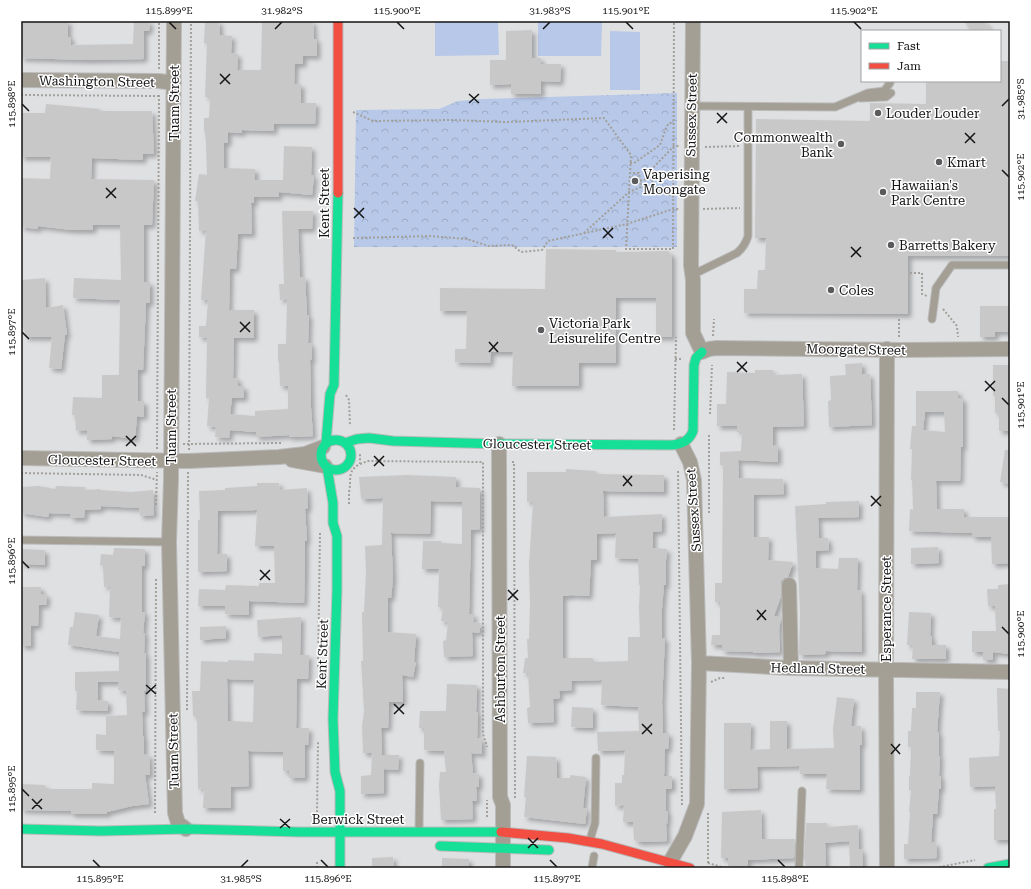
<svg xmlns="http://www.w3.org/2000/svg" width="1031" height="889" font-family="'Roboto Serif',serif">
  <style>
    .grass { fill: #b7c8e8 }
    .park { fill: url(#park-crowns) }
    .building { fill: #c9c8c9; fill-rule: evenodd; filter: url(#shadow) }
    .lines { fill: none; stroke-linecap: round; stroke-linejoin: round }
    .lane-casing { stroke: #bbbbbc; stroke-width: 9 }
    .street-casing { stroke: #bbbbbc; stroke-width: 16 }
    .fast-casing { stroke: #bbbbbc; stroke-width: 11 }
    .jam-casing { stroke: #bbbbbc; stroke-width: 11 }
    .path { stroke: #a3a09b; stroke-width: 2; stroke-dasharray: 2 2; stroke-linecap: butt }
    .lane { stroke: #a49f95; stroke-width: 7 }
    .street { stroke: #a49f95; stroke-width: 14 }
    .fast { stroke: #16e098; stroke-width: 9 }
    .jam { stroke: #f24e42; stroke-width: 9 }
    .ticks { fill: none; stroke: #141415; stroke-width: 1.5 }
    .poi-dot { fill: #5b5b5d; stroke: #fff; stroke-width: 1.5 }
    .labels { text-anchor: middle; stroke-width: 3; stroke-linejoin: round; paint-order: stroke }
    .street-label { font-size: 13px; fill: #141415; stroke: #fff }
    .poi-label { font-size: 13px; fill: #141415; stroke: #fff; text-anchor: start }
    .neatline { fill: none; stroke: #141415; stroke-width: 1.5 }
    .ticks-label { font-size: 10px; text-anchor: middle; fill: #141415 }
  </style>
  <defs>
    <pattern id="park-crowns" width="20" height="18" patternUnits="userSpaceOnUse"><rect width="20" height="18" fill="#b7c8e8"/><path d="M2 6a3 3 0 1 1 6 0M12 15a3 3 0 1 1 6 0" fill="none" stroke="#9cabc6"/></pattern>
    <filter id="shadow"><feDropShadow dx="3.5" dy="3.5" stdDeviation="2" flood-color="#0004"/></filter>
  </defs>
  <rect width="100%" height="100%" fill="#dfe0e2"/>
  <path class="grass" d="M435 21H498L499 55 435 56Z
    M538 21H602L601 56H538Z
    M610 31 640 32V90H610Z"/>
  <path class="park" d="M677 93V247H354L356 110 439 109 458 101 482 99Z"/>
  <path class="building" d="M21 21H68V37H71V45L133 44 134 21H150L149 31H144V59L88 60 21 58Z
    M205 21H219L220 35 232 36 231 53 238 54 237 70H261L262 21H313L314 39H317V56H303V64H295L294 84H301V103H316L315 124H274V131L242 130V133L228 132V143H224V168L255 169V180H283L284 146 312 147 311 175 314 176 312 195 279 192V197H254V203H251L252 234H238L236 269H230L229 310H254V338H234L233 378H238V386H244V398H232L230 414 255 416V411L288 409V386H280L279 361H278V344H286L287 299 280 300 279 284H284L282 211H313L312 229H298L300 277H305L307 315H309L308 343H311L312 360H310L311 408 313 436 289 437V435L256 437V432L230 430 229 438 215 437 216 427 207 426 209 398H206L207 338 199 337V326H206L208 300H201L206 230 199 231 198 201H195L199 174 207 175 206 143 205 132H204V118H209L210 97H205L207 44 204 43Z
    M964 21H984L991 31H971Z
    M532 30V58H541V64H561L560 82 541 81V94H511V84L490 85V60H506V31Z
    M1000 61H1010V256H908V314L744 313V289H757L758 270H765L766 238H755L756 119 870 121V103L926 104V81H1000Z
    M46 104 100 109V111H152L154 154H143V160L92 158 91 179 154 180 152 225H144V282H150V303H146L143 370H138V401H144V417L137 416 135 439 112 436V439L87 440V430L76 431 75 415H72L73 397 102 398V375H119L120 300 73 298 74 278 121 280 120 225H93V230H72L38 226V229L21 227V178L50 179 51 157H21V113H45Z
    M546 249 616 250V252L668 251 672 255V337H656V298H616V363H579V386H512L513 352H491L490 363 455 362V349H466L467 311H440V288L545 289Z
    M45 278 46 308 63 305 67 335H65L61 369 49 368 52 337H25V328L21 327V280Z
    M980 306H1010V332H995V337H980Z
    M862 363V374H870L872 425 829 427 828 401 831 400 830 376 846 375 845 364Z
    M993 365H1010V431H999V413H995V396H993Z
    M755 370H773V375L802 374 804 426 773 427V446L778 445V462L738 460 739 478 783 479 784 494 754 495V537H769L768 560 793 562 788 577 784 578 781 581V596L774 616H781L779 631 780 652 753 653V652L722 651V645H711L712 635H720V602H715V583H722L723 465H720V452L741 451 742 432H737V426H717V404H726L727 372 755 373Z
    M916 391H958V398H963V447H961L960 481H936L937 509H964V517H1010V563L992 564 991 537H972V533L909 531 910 509 913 510 912 480H911L912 449H910L912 426H916ZM925 412H944L945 432 923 430Z
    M1005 450H1010V484L1000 482Z
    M566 469 596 471V474L664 475V492L603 491 604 517 662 514V531L653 532V548L667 549 666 560V585H664L662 608V638H665L662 702 663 733H669L668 749H665L664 776H672V789H666V811H668L667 824H666L667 841 640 842 634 840 633 822H623L624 805 615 806V783H622V775H624L625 750 598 751 597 732 639 731 638 707 601 705 602 680 571 681 572 690 559 691 560 698 553 699 554 722 528 723 527 708 530 707 528 673H523L525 658H528L527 639H529L530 603 529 564 533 502H527V472H566ZM616 533 615 558 638 559 639 585H640L639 607 640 637H628V661L593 662V658H563V596H570V595L589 596 591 560H597V534Z
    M407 475 456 477V487L480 488V529L471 530 469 614H474L473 622 481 623 479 633 472 632 473 656 444 657 443 641 446 640 448 622 441 621 443 607H438L439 569H422L423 541H441V543L462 544V502L431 501 430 534 391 533 393 578 391 598H388V632L416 634 414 662H416L413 677 402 675 403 702H389L388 728H381L382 755H399L398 770 384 769V793L361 794V776L371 775 372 753H363L362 726 364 711 361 661H363L362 612H364L366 572 365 546 382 545 383 498 361 499 359 477Z
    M257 483H279L280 490 307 488 308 508 305 509 307 541H305V568L304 603 249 601V615L225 614V606H198L199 589 225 590 226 585 259 586V583H275L274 546H255L257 510 218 511 217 554H227V571L198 572V520H200L199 491 225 490V488L257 486Z
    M39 486 55 489 56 486 85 487V490L100 489V490L131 492 153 490 154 515 140 516 139 508 101 506V509L85 510 84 518H70L71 514 49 513 48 517 21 513V487Z
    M859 501V517L818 518 819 538H828L829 550 816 551V568L838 569 839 558H858L857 590H861L862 652 826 651V654L799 655 800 611 795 506 826 504V502Z
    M938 547 939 563 911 564V548Z
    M114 548 145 549V566H142V612H145L143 633H145L144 653H146V691H144L145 712H142L143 736H144V755L149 754 150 775H145L149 804 132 806 107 812V814H71V811L21 810V784L45 785V789H92V783L114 784V751L96 750V734L106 735V716L127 715 126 691 118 690 119 682H98V700L108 701V711L76 710 77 691H75V672L119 671V652L68 645 70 627H73L75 612 99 615 96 636 120 639 121 618 109 617 110 586 104 587 103 565H100L101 554 113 555Z
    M21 549 45 550V565L21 564Z
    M1010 584V654L993 652V660H983V652H972V631H996L995 606H988L987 589H998V585Z
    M21 587H41V594H47L46 605H39L38 626H31V646H21Z
    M909 612 931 613 930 636H932V645H946V659H912L913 645H907Z
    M301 617 300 655H309L308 679H297L296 728H309L308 745H305V778H289V771H283V752L248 751 249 786 231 787V808H203L204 788 198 789 197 716H193L192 691H200L201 661 228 662V660L254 661V653L282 654V635L258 637 257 620ZM227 679 254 680 253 722 228 721Z
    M226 626V638L200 640V627Z
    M447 684 477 685 476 712H478L477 738 482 739V754L471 753 473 773 479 774V787H476L477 801H472L473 819 441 820 439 785 440 772H446L444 751 424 750V728H419L420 711H446Z
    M997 688 1010 689V840H994V809H996L995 786 970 787 969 758 999 756 1000 731H998Z
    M916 692H940L937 732H939V756H940L939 776H941V789H939L937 814H933L931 843 936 842 937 858 904 859V844H908L910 812 909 811 911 790H909V776H910L911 747H908V731H911L912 708H916Z
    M837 697 854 699 851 726H861L862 745H860V790L826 789 827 774H800L799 766 757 767 758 788 724 789V723H751L750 750 770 749V721H787V749L834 748 833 729Z
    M572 707 593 708V728L571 727Z
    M527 756 556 757 557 778H570V775L586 777 583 808 587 809 585 824 524 817 526 797H524Z
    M761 810 762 839H795L794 858 748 860V867L728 866V858H721L722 812Z
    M806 823H827V827L858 825 859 850 862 849 863 868H850L849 841 825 843 826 868H806L804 858Z
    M393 857 394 868H372V858Z
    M442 858 469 859V868H442Z"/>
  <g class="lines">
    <defs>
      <path id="lane" d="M861 98 886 97 891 93
        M691 106 835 107 868 93 884 91 890 83
        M692 275 737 253C743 248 746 243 748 236V107
        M932 319 936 288 952 265H1010
        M21 540 169 542
        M419 830 420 763
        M590 840 595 823 596 758
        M592 868 594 856
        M799 868 802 791"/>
      <path id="street" d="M174 21 171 479 169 542 175 813 178 823 186 829
        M693 21 691 265 693 280V333L702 352 709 349 717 348 899 350 1010 349
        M21 80 159 81 174 83
        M499 444 500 797 503 805V868
        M21 458 189 461 279 457 305 454 323 447
        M292 460 325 466
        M789 585 791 668
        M699 663 791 668 1010 672
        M670 862 685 836 697 804 699 663 694 480 690 462 681 444
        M887 868 886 669 887 349"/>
      <path id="fast" d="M321 455a15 15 0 1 1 30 0a15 15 0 1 1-30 0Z
        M326 443 330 394 334 385 338 193
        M345 443 357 439 369 438 393 441 499 444 672 445C682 444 689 441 693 431L694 365 696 358 702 352
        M327 467 333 503V523L337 536V590L333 719 335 772 340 791V844
        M21 829 101 831 186 829 299 832H501
        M340 844V868
        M440 846 549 850
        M988 868 1010 864"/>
      <path id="jam" d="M338 21V193
        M501 832 568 838 602 844 690 868"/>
    </defs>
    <use href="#lane" class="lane-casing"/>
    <use href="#street" class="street-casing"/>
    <use href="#fast" class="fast-casing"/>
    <use href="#jam" class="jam-casing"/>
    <path class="path" d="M159 69V21
      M21 95 160 96
      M353 112 373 121 452 120 506 122 604 118 631 155 626 249H673L674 21
      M705 147 740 146
      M630 163H634L660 145 666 128 669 123H674
      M640 181 652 178
      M674 197 653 187 651 170 674 146H679
      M703 209 740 208
      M584 233 629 192 641 187 639 173H630
      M353 238 430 236 467 239 488 246 512 245 521 252 542 250 548 241 627 224 673 209H680
      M910 273H922V294L927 296
      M943 309 957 326 958 337
      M899 319V338
      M713 336 714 319
      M675 359H681
      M346 395 349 400 350 426
      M710 414 712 365
      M674 430 676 337
      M183 444 282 443
      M157 449 159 94
      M189 450 191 21
      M512 462H514L515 800
      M360 464 368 461 483 462V734L487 747
      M678 471 682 807
      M21 473 141 475 157 480
      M349 492C352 480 346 471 360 464V453
      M349 504V491
      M156 505 157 472
      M709 513V434
      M318 667 320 533
      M711 682 720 678H726
      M187 710 188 472
      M155 813 156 578
      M316 816 317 814 318 741
      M487 817V800
      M708 863V812
      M708 863 725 868
      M317 868V860
      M935 868 975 860"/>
    <use href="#lane" class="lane"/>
    <use href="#street" class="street"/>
    <use href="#fast" class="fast"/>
    <use href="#jam" class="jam"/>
  </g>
  <path class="ticks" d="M169 22 176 29M397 22 404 29M626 22 633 29M854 22 861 29M275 29 282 22M543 29 550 22M220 74 230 84M220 84 230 74M469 94 479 103M469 103 479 94M22 104 29 111M1002 106 1009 99M717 113 727 123M717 123 727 113M965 133 975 143M965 143 975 133M1002 170 1009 177M106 188 116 198M106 198 116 188M354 208 364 218M354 218 364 208M603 228 613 238M603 238 613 228M851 247 861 257M851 257 861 247M240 322 250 332M22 332 29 339M240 332 250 322M489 342 498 352M489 352 498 342M737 362 747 372M737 372 747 362M985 381 995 391M985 391 995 381M1002 398 1009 405M126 436 136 446M126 446 136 436M374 456 384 466M374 466 384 456M623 476 632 486M623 486 632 476M871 496 881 506M871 506 881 496M22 561 29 568M260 570 270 580M260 580 270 570M508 590 518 600M508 600 518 590M757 610 766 620M757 620 766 610M1002 627 1009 634M146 685 156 694M146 694 156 685M394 704 404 714M394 714 404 704M642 724 652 734M642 734 652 724M891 744 900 754M891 754 900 744M22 789 29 796M32 799 42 809M32 809 42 799M280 819 290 828M280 828 290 819M528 838 538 848M528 848 538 838M93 860 100 867M321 860 328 867M550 860 557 867M778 860 785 867M241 867 248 860"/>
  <g class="poi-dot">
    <circle cx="878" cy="113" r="4"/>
    <circle cx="841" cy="144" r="4"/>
    <circle cx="939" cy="162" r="4"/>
    <circle cx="635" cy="181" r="4"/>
    <circle cx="883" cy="192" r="4"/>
    <circle cx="891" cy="245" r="4"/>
    <circle cx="831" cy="290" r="4"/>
    <circle cx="541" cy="330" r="4"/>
  </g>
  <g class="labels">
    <g class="street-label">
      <text transform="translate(97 81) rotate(1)" y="5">Washington Street</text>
      <text transform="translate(174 103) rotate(-90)" y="5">Tuam Street</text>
      <text transform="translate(691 115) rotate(-89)" y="5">Sussex Street</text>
      <text transform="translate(324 203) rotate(-90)" y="5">Kent Street</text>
      <text transform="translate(856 349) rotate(1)" y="5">Moorgate Street</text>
      <text transform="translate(171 427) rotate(-90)" y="5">Tuam Street</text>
      <text transform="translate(537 444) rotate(1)" y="5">Gloucester Street</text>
      <text transform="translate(102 460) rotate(1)" y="5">Gloucester Street</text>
      <text transform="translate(693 510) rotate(-94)" y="5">Sussex Street</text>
      <text transform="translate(886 609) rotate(-90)" y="5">Esperance Street</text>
      <text transform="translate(322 654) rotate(-88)" y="5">Kent Street</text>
      <text transform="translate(818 668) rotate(1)" y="5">Hedland Street</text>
      <text transform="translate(500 669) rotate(-90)" y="5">Ashburton Street</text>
      <text transform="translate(173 751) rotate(-91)" y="5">Tuam Street</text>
      <text x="358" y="824">Berwick Street</text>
    </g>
    <g class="poi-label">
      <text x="886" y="118">Louder Louder</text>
      <text x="833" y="142" text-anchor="end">Commonwealth<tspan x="833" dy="15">Bank</tspan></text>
      <text x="947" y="167">Kmart</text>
      <text x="643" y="179">Vaperising<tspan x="643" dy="15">Moongate</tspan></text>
      <text x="891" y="190">Hawaiian's<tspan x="891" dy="15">Park Centre</tspan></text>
      <text x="899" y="250">Barretts Bakery</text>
      <text x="839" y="295">Coles</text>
      <text x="549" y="328">Victoria Park<tspan x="549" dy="15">Leisurelife Centre</tspan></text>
    </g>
  </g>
  <rect width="1031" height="889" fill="none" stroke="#ffffff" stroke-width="44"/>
  <rect x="861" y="30" width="140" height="52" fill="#ffffff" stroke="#a1a1a1"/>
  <rect x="869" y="43" width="20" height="6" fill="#16e098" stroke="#a1a1a1"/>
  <text x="897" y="50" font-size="12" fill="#141415">Fast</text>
  <rect x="869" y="63" width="20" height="6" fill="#f24e42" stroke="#a1a1a1"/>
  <text x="897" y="70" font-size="12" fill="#141415">Jam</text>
  <rect x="22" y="22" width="987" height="845" class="neatline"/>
  <g class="ticks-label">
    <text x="169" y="14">115.899°E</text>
    <text x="282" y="14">31.982°S</text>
    <text x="397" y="14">115.900°E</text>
    <text x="550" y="14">31.983°S</text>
    <text x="626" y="14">115.901°E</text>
    <text x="854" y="14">115.902°E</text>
    <text transform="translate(1020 99) rotate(-90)" y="4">31.985°S</text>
    <text transform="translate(11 104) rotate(-90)" y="4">115.898°E</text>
    <text transform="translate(1020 177) rotate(-90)" y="4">115.902°E</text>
    <text transform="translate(11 332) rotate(-90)" y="4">115.897°E</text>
    <text transform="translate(1020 405) rotate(-90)" y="4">115.901°E</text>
    <text transform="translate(11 561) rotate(-90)" y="4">115.896°E</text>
    <text transform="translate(1020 634) rotate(-90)" y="4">115.900°E</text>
    <text transform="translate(11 789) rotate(-90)" y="4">115.895°E</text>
    <text x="100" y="882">115.895°E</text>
    <text x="241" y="882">31.985°S</text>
    <text x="328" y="882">115.896°E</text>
    <text x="557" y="882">115.897°E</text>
    <text x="785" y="882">115.898°E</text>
  </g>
</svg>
